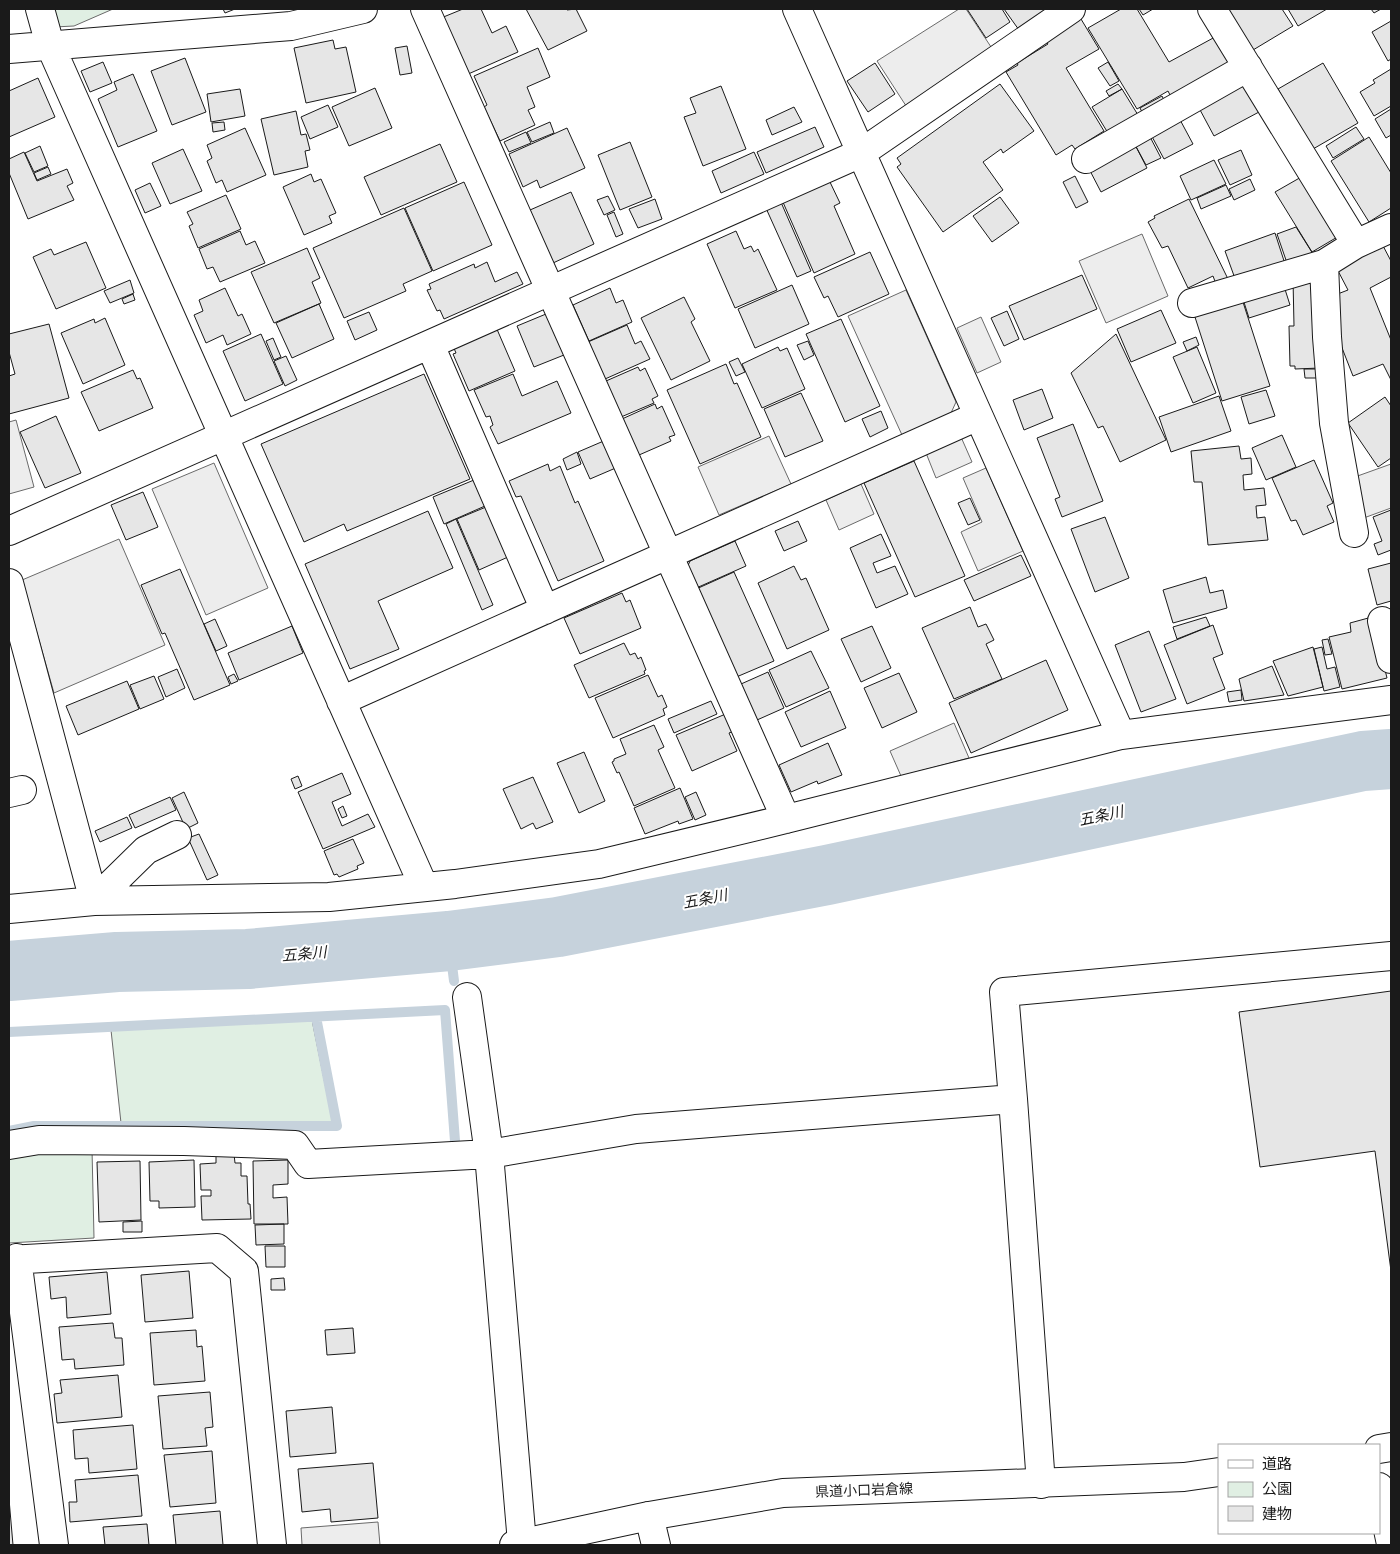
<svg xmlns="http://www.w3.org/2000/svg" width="1400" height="1554" font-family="'Nunito Sans','Noto Sans JP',sans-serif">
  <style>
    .green { fill: #e0efe3; stroke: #6a6a6a }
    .parking { fill: #ededed; stroke: #6a6a6a }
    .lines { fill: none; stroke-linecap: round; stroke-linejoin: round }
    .stream { stroke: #c6d2dc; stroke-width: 10 }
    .river { stroke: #c6d2dc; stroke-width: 60 }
    .building { fill: #e6e6e6; stroke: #1a1a1a }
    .minor-casing { stroke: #1a1a1a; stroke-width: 30 }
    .major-casing { stroke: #1a1a1a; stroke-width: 30 }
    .minor { stroke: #fff; stroke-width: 28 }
    .major { stroke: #fff; stroke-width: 28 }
    .labels { text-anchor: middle; stroke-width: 4; stroke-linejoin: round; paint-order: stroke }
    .street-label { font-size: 14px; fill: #1a1a1a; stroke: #fff }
    .water-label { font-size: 15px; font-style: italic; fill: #1a1a1a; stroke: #fff }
  </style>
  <rect width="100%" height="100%" fill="#fff"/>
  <path class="green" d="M50 9H113L74 26 54 27Z
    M312 1020 333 1123H121L111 1030Z
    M92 1149 94 1238 9 1243V1155Z"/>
  <path class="parking" d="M959 9H966L995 53 910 112 877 61Z
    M1142 234 1168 296 1106 323 1079 261Z
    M906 290 956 402 951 413 902 435 848 316Z
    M981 317 1001 362 977 373 957 328Z
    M16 420 34 487 9 494V422Z
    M769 436 791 484 719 515 698 467Z
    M961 437 972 462 936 478 926 453Z
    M214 463 268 588 206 615 152 489Z
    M1391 464V508L1361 519 1352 478Z
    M986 468 1023 551 978 571 961 532 982 522 963 478Z
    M861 484 874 514 839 530 826 500Z
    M119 539 165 645 54 693 22 580Z
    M954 723 969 758 901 776 890 751Z
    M378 1522 380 1545H302L301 1528Z"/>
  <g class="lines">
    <path class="stream" d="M449 941 454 981
      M9 1032 445 1010 455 1141
      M9 1131 34 1126H337L316 1017"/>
    <path class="river" d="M9 971 117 962 248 959 449 941 558 927 827 875 1363 761 1391 759"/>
  </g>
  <path class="building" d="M223 9H235L225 13Z
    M463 9H481L492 33 506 26 518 52 466 75 441 18Z
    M526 9H567V10L576 9 587 31 548 50Z
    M967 9H1002L1010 22 986 38Z
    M1004 9H1051L1019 30Z
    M1121 9H1137L1169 62 1215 37 1231 64 1171 97 1168 91 1137 109 1088 28Z
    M1139 9H1153L1143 15Z
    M1221 9H1282L1293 26 1248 53Z
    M1288 9H1327L1298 26Z
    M1371 9H1381L1374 13Z
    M1081 19 1099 49 1066 68 1104 131 1075 149 1072 145 1056 155 1006 72 1018 65 1017 63 1048 44 1045 40Z
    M1391 21V59L1388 61 1372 32Z
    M333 40 335 49 346 47 356 92 306 103 294 48Z
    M407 46 412 73 400 75 395 48Z
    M538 48 550 77 527 87 535 107 528 110 535 125 500 141 484 107 487 105 474 76Z
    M185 58 206 112 172 125 151 71Z
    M103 62 112 83 90 92 81 71Z
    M1108 62 1119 81 1110 86 1098 68Z
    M875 63 895 94 868 112 847 81Z
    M1323 63 1358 123 1313 149 1278 89Z
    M1391 69V106L1374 116 1360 92 1375 83 1373 80Z
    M133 74 157 131 118 147 98 99 117 90 114 82Z
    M38 78 55 117 9 137V91Z
    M1000 84 1034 131 1003 153 1001 149 983 162 1003 190 943 232 897 167 901 164 897 158Z
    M1118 84 1122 89 1109 96 1106 91Z
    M1244 84 1259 112 1214 136 1199 108Z
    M721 86 746 149 703 166 684 117 696 113 690 98Z
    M375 88 392 128 349 146 332 107Z
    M240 89 245 116 211 122 207 94Z
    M1122 89 1138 115 1108 133 1092 107Z
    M1162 96 1165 102 1143 114 1140 108Z
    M328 105 338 127 310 139 301 117Z
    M794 107 802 122 772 135 766 120Z
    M1391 109V135L1386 138 1375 119Z
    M296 111 301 135 306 134 310 150 305 151 308 167 274 175 261 119Z
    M1178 116 1193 144 1164 159 1149 131Z
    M224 122 225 130 213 132 212 123Z
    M550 122 554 133 532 142 527 132Z
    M815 127 824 147 766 173 757 152Z
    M1356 127 1364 139 1333 158 1326 146Z
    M245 128 266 175 227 192 222 180 216 183 207 161 212 158 207 145Z
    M567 128 585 168 540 188 537 180 523 187 509 154Z
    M526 132 531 143 509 152 504 142Z
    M1148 133 1161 158 1146 165 1133 141Z
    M1369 137 1391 173V208L1369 222 1331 161Z
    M1133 141 1147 168 1101 192 1087 165Z
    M630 142 652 197 620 210 598 155Z
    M440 144 457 182 381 215 364 177Z
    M40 146 48 166 34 172 25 153Z
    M183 149 202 191 170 204 152 163Z
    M1241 150 1252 175 1230 185 1218 160Z
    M24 152 37 181 67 169 73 183 67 186 74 200 28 219 9 173V159Z
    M754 152 764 174 721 193 712 171Z
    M1214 160 1226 184 1191 200 1180 176Z
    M48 167 51 174 37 180 34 173Z
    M311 174 314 182 321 179 336 213 329 216 332 223 304 235 283 187Z
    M1075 176 1088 202 1076 208 1063 182Z
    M1303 176 1339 236 1312 252 1275 192Z
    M1250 179 1255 190 1234 200 1229 189Z
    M829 180 840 203 834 206 855 254 814 273 782 200Z
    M464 182 492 245 433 271 405 208Z
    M150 183 161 206 145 213 135 190Z
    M1226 185 1231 196 1201 209 1197 198Z
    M571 192 594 244 553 263 530 210Z
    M226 195 241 229 198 248 189 226 193 224 187 212Z
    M608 196 615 210 604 215 597 200Z
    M1000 197 1019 223 992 242 973 216Z
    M655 199 662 219 638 228 629 209Z
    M1189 199 1228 279 1216 284 1213 276 1188 288 1168 246 1162 248 1148 222 1155 218 1154 216Z
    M780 200 811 271 797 277 765 206Z
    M404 208 432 271 403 284 406 291 344 318 313 248Z
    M614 212 623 234 616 237 607 215Z
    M1296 227 1313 254 1287 263 1277 234Z
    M240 231 246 245 255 241 265 263 220 282 213 267 207 269 199 249Z
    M736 231 744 249 751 246 754 252 758 249 777 290 735 308 707 244Z
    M1275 233 1286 267 1237 284 1225 251Z
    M86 242 106 288 56 309 33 257 51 249 54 255Z
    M1381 242 1391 261V277L1370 288 1391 340V380L1383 364 1353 376 1335 330V295L1348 290 1336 267Z
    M307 248 320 278 312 282 321 303 274 323 251 272Z
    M870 252 889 294 838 317 828 296 824 298 814 277Z
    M487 262 495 282 517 272 523 284 444 319 440 310 437 311 427 290 431 289 429 284 474 264 475 268Z
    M1082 275 1097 309 1024 340 1009 306Z
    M1317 278 1320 368 1295 369V366H1290L1289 326H1294L1293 279Z
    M130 280 134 293 110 303 104 291Z
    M1283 283 1290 305 1249 318 1242 296Z
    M792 285 809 324 755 348 738 309Z
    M225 288 238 316 242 314 251 334 227 345 223 335 206 343 194 315 203 311 199 300Z
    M610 288 616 303 623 300 632 322 589 341 573 305Z
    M133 294 135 300 124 304 122 299Z
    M684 297 695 319 691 322 710 361 671 380 641 318Z
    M1242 299 1270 386 1222 401 1194 314Z
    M319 304 334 339 292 358 276 323Z
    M1161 310 1176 343 1131 362 1117 329Z
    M1007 311 1019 339 1004 346 991 318Z
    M369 312 377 330 355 340 347 321Z
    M546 314 564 355 534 367 517 326Z
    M105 318 125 365 83 384 61 333 94 319 95 323Z
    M841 319 880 406 845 422 806 334Z
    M49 324 69 398 9 414V376L15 374 9 352V334Z
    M627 325 635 344 641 341 650 359 605 379 588 342Z
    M496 327 515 371 469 391 453 354 456 353 453 346Z
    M261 334 283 384 245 401 223 351Z
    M1116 334 1166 440 1120 462 1103 426 1098 428 1071 373Z
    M1196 337 1199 345 1187 351 1183 342Z
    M273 338 281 357 274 360 266 341Z
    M808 341 814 355 804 360 797 345Z
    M778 347 780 351 787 348 805 389 762 408 742 364Z
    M1197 347 1216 393 1193 403 1173 357Z
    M286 356 297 380 285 386 274 361Z
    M738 358 745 372 736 376 729 362Z
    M726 364 734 384 737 383 761 437 700 464 667 390Z
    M638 367 640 371 645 368 658 396 652 399 654 403 621 417 606 381Z
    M1304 369H1318V378H1305Z
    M133 370 137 379 140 378 153 408 99 431 81 392Z
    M424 374 470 479 347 531 344 524 304 542 261 444Z
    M513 374 522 396 557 381 571 413 498 444 490 427 493 425 490 416 486 417 474 390Z
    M1042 389 1053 418 1024 430 1013 400Z
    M1266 390 1275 416 1249 424 1241 397Z
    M801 393 823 441 785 457 764 409Z
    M1219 396 1231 431 1171 452 1159 417Z
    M1385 397 1391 406V458L1378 467 1348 423Z
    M655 404 657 409 662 406 675 435 669 437 671 441 639 455 622 419Z
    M881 411 888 428 870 437 862 419Z
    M56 416 81 473 45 488 20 432Z
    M1073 424 1103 501 1062 517 1055 499 1060 497 1037 438Z
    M1282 435 1296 467 1266 480 1252 448Z
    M606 440 618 467 590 479 578 452Z
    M1239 446 1241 459 1251 458 1252 474 1243 475 1244 490 1264 488 1266 505 1256 506 1257 518 1265 517 1268 540 1208 545 1202 482H1194L1191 451Z
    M577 452 581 464 567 470 563 459Z
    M1314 460 1333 503 1327 506 1334 522 1303 535 1296 520 1291 521 1272 478Z
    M914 461 965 576 915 597 864 483Z
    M548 464 550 471 560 466 575 503 578 501 604 561 558 581 521 496 516 497 509 481Z
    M474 480 485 506 444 524 433 497Z
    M143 492 158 527 126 540 111 505Z
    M970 498 980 520 968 525 958 503Z
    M486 507 508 557 479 570 457 519Z
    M1391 510V550L1378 555 1374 544 1382 541 1373 517Z
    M428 511 453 568 378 601 399 649 350 669 305 564Z
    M1105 517 1129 578 1095 592 1071 529Z
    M456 519 493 605 482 610 446 524Z
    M798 521 807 541 784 551 775 531Z
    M881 534 891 556 873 563 877 573 895 566 908 594 876 608 850 548Z
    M735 541 746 566 694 589 686 570 690 561Z
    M1021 555 1031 576 974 601 964 580Z
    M1391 563V601L1377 605 1368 569Z
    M794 566 801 580 806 578 829 630 787 649 758 583Z
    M180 569 230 685 194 700 165 633 162 634 141 585Z
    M734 572 774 661 734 678 694 590Z
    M1206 577 1210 593 1223 590 1227 608 1173 623 1163 590Z
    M622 593 626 602 630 600 641 628 580 654 564 618Z
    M970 607 978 627 986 624 994 640 986 644 1002 679 954 699 922 628Z
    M1206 617 1210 626 1177 639 1173 627Z
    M1372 617 1387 678 1342 689 1329 637 1351 632 1350 623Z
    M215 619 227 646 216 651 204 624Z
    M1213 625 1223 654 1213 658 1225 689 1187 704 1164 645Z
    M292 626 303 653 239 680 228 653Z
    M872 626 891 668 861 682 841 639Z
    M1149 631 1176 699 1141 712 1115 645Z
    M1328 639 1332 654 1325 655 1322 640Z
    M624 643 630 655 635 653 638 659 641 657 646 670 644 671 645 674 589 698 574 665Z
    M1313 647 1323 687 1288 696 1273 661Z
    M1322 647 1327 669 1335 667 1340 687 1324 691 1314 649Z
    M811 651 829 688 786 707 769 670Z
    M1046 660 1068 710 971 753 949 703Z
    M1272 666 1284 695 1244 701 1239 679Z
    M177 669 185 688 166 697 158 677Z
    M768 672 784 708 757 720 741 684Z
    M899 673 917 712 882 728 864 688Z
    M234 674 238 681 231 684 228 677Z
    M648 675 658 697 662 695 667 707 663 709 665 715 613 738 595 698Z
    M154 676 164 699 140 709 130 685Z
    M127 681 139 709 78 735 66 706Z
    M1241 690 1242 700 1229 702 1227 692Z
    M830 691 846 728 801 747 785 712Z
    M711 701 717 714 674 733 668 719Z
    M728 713 736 730 729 733 737 751 692 771 676 735Z
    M654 725 664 747 658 750 675 788 634 806 619 772 617 773 612 762 614 761V759L626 754 620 739Z
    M828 743 842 775 818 784 817 781 791 792 779 765Z
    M584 752 605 801 579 813 557 763Z
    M342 773 351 794 332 802 342 826 368 814 375 827 323 849 298 792Z
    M298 776 302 786 295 789 291 779Z
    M533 777 553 822 536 829 533 823 521 829 503 789Z
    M680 788 693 819 679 824 678 821 645 834 634 808Z
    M184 792 198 823 186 829 172 798Z
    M696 792 706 815 695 820 685 797Z
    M170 797 176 810 135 828 129 815Z
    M343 806 347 816 342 818 338 809Z
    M127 817 132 828 100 842 95 831Z
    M199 834 218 875 207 880 188 838Z
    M353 839 364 863 357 866 358 869 339 877 337 874 334 875 324 851Z
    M1391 991V1271L1375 1151 1260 1167 1239 1012Z
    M216 1154H234L235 1163H241V1176H247L248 1204H250L251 1219 202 1220 201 1196H211V1190H201L200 1164 216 1163Z
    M194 1160 195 1207 159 1208V1201H150L149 1162Z
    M288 1160V1184L273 1185V1198L287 1197 288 1224H254L253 1161Z
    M140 1161 141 1220 99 1222 97 1162Z
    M142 1221V1232H123V1222Z
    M284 1224V1244L256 1245 255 1225Z
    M265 1246H285V1267H266Z
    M189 1271 193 1318 145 1322 141 1275Z
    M107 1272 111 1314 67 1318 66 1297 51 1299 49 1277Z
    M284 1278 285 1290H271V1279Z
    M113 1323 115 1338H122L124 1365 75 1369 74 1359 62 1360 59 1327Z
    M353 1328 355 1353 327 1355 325 1330Z
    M196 1330 197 1347 202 1346 205 1381 154 1385 150 1333Z
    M118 1375 122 1417 57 1423 54 1394 62 1393 60 1380Z
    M210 1392 213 1427 205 1428 207 1446 163 1449 158 1396Z
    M332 1407 336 1453 290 1457 286 1411Z
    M133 1425 137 1469 89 1473 88 1458 75 1459 73 1430Z
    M212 1451 216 1503 170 1507 164 1455Z
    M373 1463 378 1518 331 1522 330 1509 302 1512 298 1469Z
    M138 1475 142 1516 70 1522 69 1502H77L75 1480Z
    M9 1499 13 1545H9Z
    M220 1511 223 1545H176L173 1515Z
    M147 1524 149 1545H105L103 1527Z"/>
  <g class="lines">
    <defs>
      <path id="minor" d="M40 9 50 45 424 887
        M425 9 786 819
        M797 9 1121 735
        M1212 9 1356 244
        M9 49 291 26 363 9
        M1086 159 1248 67
        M1324 264 1327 337 1334 423 1354 533
        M1192 303 1324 264 1356 244 1391 228
        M430 345 545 610
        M9 531 861 153 1071 9
        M9 583 94 901 146 850 177 835
        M1382 621 1391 659
        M341 701 978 416
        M9 793 22 790
        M9 909 94 901 329 897 455 884 599 864 786 819 1121 735 1391 700
        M467 997 489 1154 522 1543
        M9 1145 39 1140 184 1141 295 1145 308 1164 489 1154 636 1129 1013 1099
        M17 1258 54 1545
        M9 1260 217 1248 244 1271 272 1545
        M1041 1484 1013 1099 1004 992 1391 956
        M1379 1487 1391 1544
        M649 1516 656 1545"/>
      <path id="major" d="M1379 1449 1391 1447
        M514 1545 649 1516 783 1493 1184 1477 1219 1472"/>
    </defs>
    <use href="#minor" class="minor-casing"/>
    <use href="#major" class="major-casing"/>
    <use href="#minor" class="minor"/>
    <use href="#major" class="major"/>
  </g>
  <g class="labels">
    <g class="street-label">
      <text transform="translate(864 1490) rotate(-2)" y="5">県道小口岩倉線</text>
    </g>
    <g class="water-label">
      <text transform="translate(1101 816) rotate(-12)" y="5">五条川</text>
      <text transform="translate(705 899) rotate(-11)" y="5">五条川</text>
      <text transform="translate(304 954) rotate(-5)" y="5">五条川</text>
    </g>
  </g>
  <rect width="1400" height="1554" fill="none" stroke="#1a1a1a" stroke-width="20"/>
  <rect x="1218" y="1444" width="162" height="90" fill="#ffffff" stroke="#a3a3a3"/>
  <rect x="1228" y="1460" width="25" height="8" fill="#ffffff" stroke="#a3a3a3"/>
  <text x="1262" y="1469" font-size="15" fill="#1a1a1a">道路</text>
  <rect x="1228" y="1482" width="25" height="15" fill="#e0efe3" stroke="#a3a3a3"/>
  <text x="1262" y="1494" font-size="15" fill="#1a1a1a">公園</text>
  <rect x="1228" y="1506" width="25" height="15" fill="#e6e6e6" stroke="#a3a3a3"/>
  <text x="1262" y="1519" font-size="15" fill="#1a1a1a">建物</text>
</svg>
